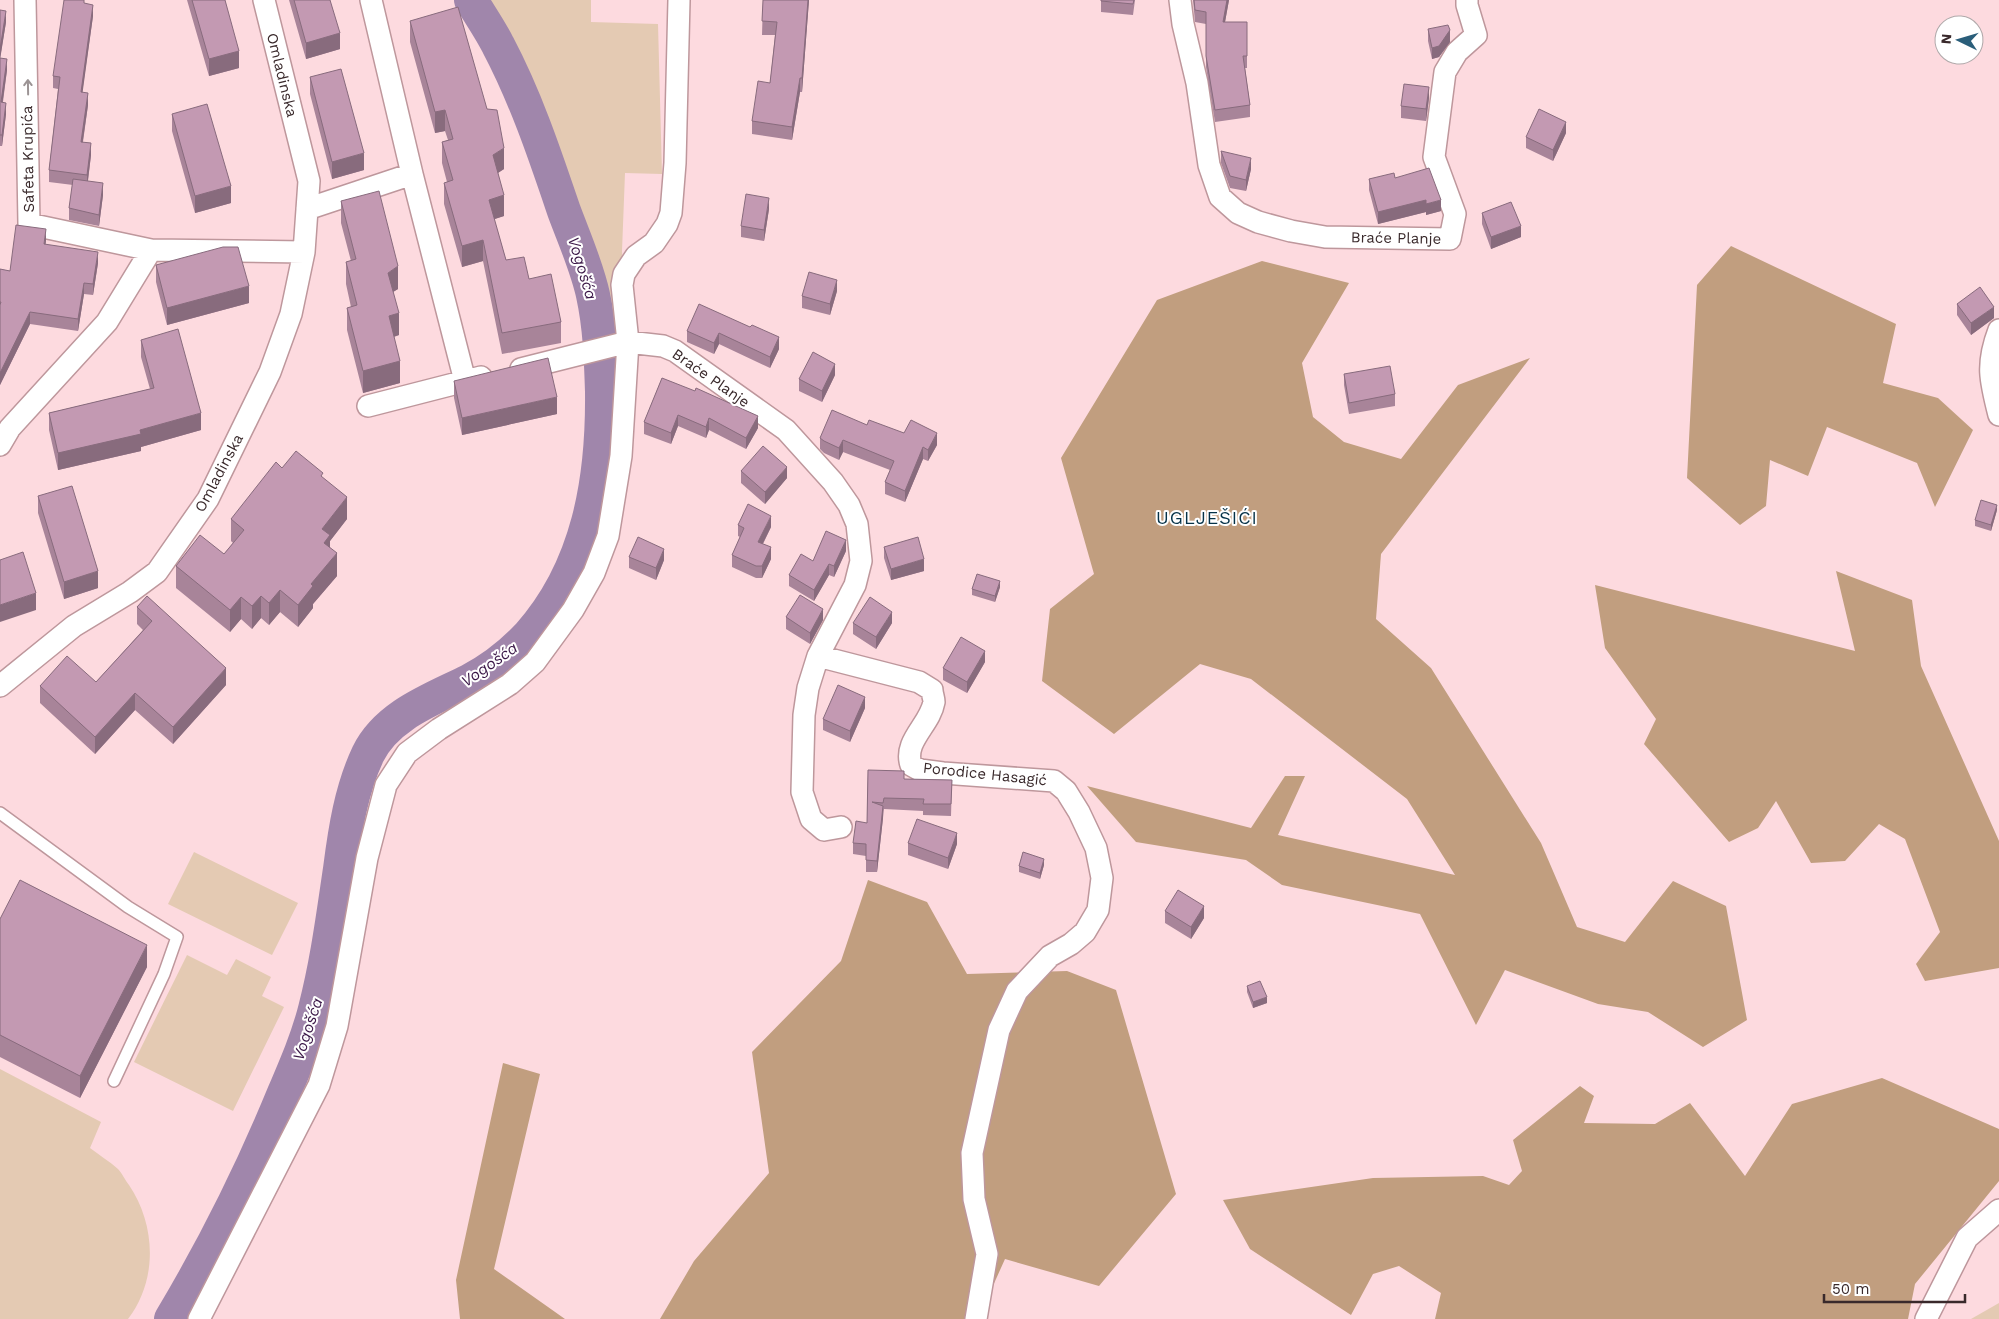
<svg xmlns="http://www.w3.org/2000/svg" width="1999" height="1319" font-family="'Work Sans',sans-serif">
  <style>
    .green { fill: #e4cab3 }
    .forest { fill: #c19e7f }
    .lines { fill: none; stroke-linecap: round; stroke-linejoin: round }
    .river { stroke: #a086ab; stroke-width: 34 }
    .service-casing { stroke: #be979c; stroke-width: 14 }
    .minor-casing { stroke: #be979c; stroke-width: 24 }
    .service { stroke: #fff; stroke-width: 11 }
    .minor { stroke: #fff; stroke-width: 21 }
    .wall { fill: #a88499 }
    .shaded-wall { fill: #886b7d }
    .building { fill: #c399b2; stroke: #886b7d }
    .oneway { stroke: #9c9495 }
    .labels { text-anchor: middle; stroke-width: 4; stroke-linejoin: round; paint-order: stroke }
    .street-label { font-size: 15px; fill: #39292b; stroke: #fff }
    .water-label { font-size: 16px; font-style: italic; fill: #3a1747; stroke: #fff }
    .quarter-label { font-size: 18px; letter-spacing: 1px; fill: #053248; stroke: #fff }
  </style>
  <rect width="100%" height="100%" fill="#fddadf"/>
  <path class="green" d="M471 0H591V22L658 24 662 174 625 173 622 251 628 342 594 573 573 564 585 533 597 487 602 435 599 326 593 292 534 125 498 44Z
    M194 852 298 903 272 955 168 904Z
    M187 955 227 975 236 959 271 977 262 996 284 1007 233 1111 134 1062Z
    M0 1069 101 1122 90 1148C99 1155 109 1161 118 1169 122 1173 125 1180 129 1185 156 1225 158 1280 128 1319H0Z
    M1999 1303V1319H1971Z"/>
  <path class="forest" d="M1731 246 1896 324 1883 383 1938 398 1973 430 1935 507 1917 463 1827 427 1808 476 1770 460 1766 506 1740 525 1687 478 1697 285Z
    M1262 261 1349 283 1302 363 1313 417 1344 442 1401 459 1458 385 1530 358 1381 554 1376 619 1431 668 1541 843 1577 927 1625 942 1673 881 1726 906 1747 1020 1703 1047 1648 1012 1598 1004 1505 970 1476 1025 1420 914 1282 885 1246 860 1136 842 1087 786 1251 828 1285 776H1305L1278 835 1455 875 1407 799 1251 679 1200 664 1114 734 1042 681 1050 609 1094 574 1061 458 1157 300Z
    M1836 571 1912 600 1921 666 1999 841V968L1925 981 1916 964 1940 932 1905 839 1879 824 1845 861 1811 863 1776 801 1758 828 1729 842 1644 744 1656 719 1605 648 1595 585 1855 651Z
    M868 880 927 902 967 974 1067 971 1116 990 1176 1194 1099 1286 1005 1259 978 1319H660L694 1261 769 1173 752 1052 841 961Z
    M503 1063 540 1074 494 1269 565 1319H460L456 1280Z
    M1882 1078 1999 1129V1181L1915 1284 1908 1319H1435L1441 1293 1399 1266 1373 1274 1351 1315 1250 1249 1223 1200 1373 1178 1483 1176 1509 1185 1522 1171 1513 1140 1580 1086 1594 1096 1584 1123 1655 1124 1690 1103 1745 1176 1792 1104Z"/>
  <g class="lines">
    <path class="river" d="M171 1319C214 1247 252 1171 284 1093 296 1065 308 1037 315 1009 327 963 333 916 340 869 345 830 351 790 368 754 387 715 433 699 469 681 490 670 512 653 528 636 589 568 603 479 602 392 601 360 600 327 593 295 587 267 574 238 564 211 545 155 526 98 498 45 490 29 480 15 471 0"/>
    <defs>
      <path id="service" d="M0 813 128 907 177 937 164 974 114 1081"/>
      <path id="minor" d="M25 0 29 224 151 250 304 252
        M371 0 412 174
        M1180 0 1183 24 1197 83 1209 165 1220 197 1238 213 1258 222 1291 231 1325 237 1450 239 1455 214 1434 157 1445 72 1457 52 1476 35 1467 5V0
        M307 209 412 174 465 381
        M1999 330C1986 364 1990 380 1999 415
        M521 369 628 342 663 346 675 351 786 430 833 482 849 505 857 524 861 561 855 585 818 656 808 688 804 715 802 792 811 819 824 830 841 827
        M368 406 481 377
        M0 445 10 428 107 322 151 250
        M818 656 919 682 932 690C932 694 934 698 934 702 930 725 903 741 911 765L920 770 943 773 1054 781 1066 791 1079 812 1096 848 1102 878 1098 910 1085 932 1071 944 1050 956 1017 991 999 1030 972 1153 974 1199 987 1254 976 1319
        M0 686 74 626 130 592 157 572 208 499 270 372 291 314 304 252 309 181 264 0
        M199 1319 319 1085 337 1026 367 858 386 785 407 753 439 729 510 684 535 662 573 610 594 573 608 536 621 456 628 342 622 285 624 274 636 256 654 243 667 224 671 213 675 163 679 0
        M1926 1319 1967 1238 1999 1210"/>
    </defs>
    <use href="#service" class="service-casing"/>
    <use href="#minor" class="minor-casing"/>
    <use href="#service" class="service"/>
    <use href="#minor" class="minor"/>
  </g>
  <path class="wall" d="M187 0H225L239 68 209 76Z
    M289 0H330L340 49 306 59Z
    M763 0H809L802 92H800L792 140 752 134V121L770 83 775 35H762Z
    M1101 0H1135L1133 15 1101 12Z
    M1193 0H1229L1225 22H1247V68H1245L1250 105V117L1215 122 1206 67V24L1195 22Z
    M85 4 93 16 82 93 88 105 83 142 91 155 88 181 103 195 99 226 69 220V208L73 185 49 182V170L58 89 53 88V76Z
    M0 10 6 22 0 58 7 70 3 102 6 114 2 146H0Z
    M410 21 504 169 498 173 504 216 494 219 506 260 529 279 561 322V343L502 354 483 261 462 267 444 204V183L447 182 442 163V142L448 140 445 131 435 133 410 42Z
    M1428 29 1450 42 1439 57 1432 59 1428 41Z
    M310 77 364 170 332 179 310 94Z
    M1429 98 1426 121 1401 118V106Z
    M172 114 231 203 195 213 172 131Z
    M1566 133 1553 161 1526 148V137Z
    M1221 151 1251 169 1246 191 1230 188 1221 163Z
    M1395 178 1441 211 1426 215V212L1378 224 1369 190V179Z
    M341 201 398 289 393 292 399 335 394 337 400 383 363 393 347 330V308L351 307 346 284V262L351 261 341 223Z
    M769 209 764 241 741 237V226Z
    M1482 213 1521 237 1491 249 1482 224Z
    M46 241 45 245 98 263 93 295 84 294 78 331 30 324 0 385V269L10 271Z
    M156 265 249 303 167 325 156 282Z
    M837 291 830 315 802 308V296Z
    M1957 304 1994 318 1971 335 1957 315Z
    M750 327 779 349 770 368 719 344 714 354 687 342V331Z
    M141 340 201 430 141 447V451L58 470 49 430V413L150 389 141 357Z
    M1344 374 1395 394V406L1349 414 1344 385Z
    M835 375 822 402 799 391V379Z
    M662 378 758 428 746 449 709 430 706 438 678 426 671 444 644 434V422Z
    M454 381 557 414 462 435 454 398Z
    M867 425 904 433 937 445 928 461 923 459 905 502 885 494V482L890 470 843 452 839 460 824 453 820 449V438Z
    M741 471 787 478 765 504 741 483Z
    M323 478 347 519 330 541V547L337 576 313 604V608L298 627 280 612 269 625 261 618 252 629 241 619 230 632 176 588V566L224 554 233 543 231 541V519Z
    M38 496 98 588 64 599 38 513Z
    M1997 510 1991 531 1975 526V520Z
    M738 525 771 527 763 544 771 559 762 578H756L732 567V555L740 537 738 536Z
    M884 547 924 571 891 580 884 558Z
    M846 551 834 577 829 575 814 601 789 586V575L813 561Z
    M629 557 664 560 656 580 629 568Z
    M1000 587 995 602 972 595V589Z
    M137 607 226 685 173 744 135 710 95 754 40 703V686L96 682 143 630 137 624Z
    M786 617 823 620 810 644 786 629Z
    M853 623H892L876 649 853 634Z
    M985 662 967 693 943 680V668Z
    M865 708 850 742 823 730V719Z
    M868 770 904 779 952 780 951 816 923 815V811L884 809 877 872H866V856L853 854V843L867 823Z
    M908 843 957 844 948 869 908 855Z
    M1044 865 1040 879 1019 872V866Z
    M1165 911 1204 918 1191 939 1165 923Z
    M0 919 147 967 80 1098 0 1057Z
    M1247 986 1267 1003 1253 1008 1247 992Z"/>
  <path class="shaded-wall" d="M808 0H809L802 92V78Z
    M1227 0H1229L1223 33V22Z
    M93 5V16L81 104V92Z
    M6 11V22L0 60V49Z
    M1450 30V42L1439 57 1432 59V48Z
    M340 33V49L306 59V43Z
    M239 51V68L209 76V59Z
    M7 59V70L1 113V102Z
    M800 78V92L792 140V127Z
    M1429 87V98L1426 121V109Z
    M88 93V105L81 153V142Z
    M6 103V114L2 146V135Z
    M445 110V131L435 133V112Z
    M1566 122V133L1553 161V150Z
    M91 143V155L87 187V175Z
    M504 148V169L493 176V155Z
    M364 153V170L332 179V162Z
    M1251 158V169L1246 191V180Z
    M103 183V195L99 226V215Z
    M231 186V203L195 213V196Z
    M504 195V216L489 221V200Z
    M769 198V209L764 241V230Z
    M1426 200V212L1378 224V212Z
    M1441 200V211L1426 215V204Z
    M1521 226V237L1491 249V237Z
    M46 229V241L44 256V244Z
    M483 240V261L462 267V246Z
    M98 252V263L93 295V284Z
    M398 266V289L388 295V273Z
    M837 280V291L830 315V304Z
    M84 283V294L78 331V319Z
    M249 286V303L167 325V308Z
    M1994 307V318L1971 335V323Z
    M30 312V324L0 385V373Z
    M399 313V335L389 338V316Z
    M719 333V344L714 354V343Z
    M779 337V349L770 368V357Z
    M400 361V383L363 393V371Z
    M835 364V375L822 402V391Z
    M557 397V414L462 435V418Z
    M201 413V430L141 447V451L58 470V453Z
    M678 415V426L671 444V433Z
    M758 416V428L746 449V438Z
    M709 418V430L706 438V427Z
    M937 433V445L928 461V450Z
    M843 440V452L839 460V448Z
    M923 447V459L905 502V491Z
    M787 467V478L765 504V492Z
    M347 497V519L330 541V558L324 565 322 529Z
    M1997 505V510L1991 531V525Z
    M771 516V527L758 553V542Z
    M846 540V551L834 577V566Z
    M771 547V559L762 578V566Z
    M664 549V560L656 580V568Z
    M337 553V576L313 604V608L298 627V605L311 584Z
    M924 559V571L891 580V569Z
    M829 564V575L814 601V590Z
    M98 571V588L64 599V582Z
    M1000 581V587L995 602V596Z
    M280 590V612L269 625V603Z
    M36 593V610L0 622V605Z
    M261 596V618L252 629V606Z
    M241 597V619L230 632V610Z
    M823 609V620L810 644V633Z
    M892 612V623L876 649V637Z
    M985 651V662L967 693V682Z
    M226 668V685L173 744V727Z
    M135 693V710L95 754V737Z
    M865 697V708L850 742V731Z
    M883 806V818L877 872V861Z
    M957 833V844L948 869V858Z
    M1044 859V865L1040 879V873Z
    M1204 906V918L1191 939V927Z
    M147 945V967L80 1098V1076Z
    M1267 997V1003L1253 1008V1002Z"/>
  <path class="building" d="M64 0H84V3L93 5 81 92 88 93 81 142 91 143 87 175 49 170 60 77 53 76Z
    M192 0H225L239 51 209 59Z
    M294 0H330L340 33 306 43Z
    M763 0H808L802 78H800L792 127 752 121 758 81 770 83 777 22 762 21Z
    M1101 0H1134L1133 4 1101 1Z
    M1194 0H1227L1223 22H1247V56H1243L1250 105 1215 110 1206 56V12L1195 10Z
    M458 7 487 109 497 110 504 148 493 155 504 195 489 200 506 260 524 257 529 279 551 274 561 322 502 333 483 240 462 246 444 183 453 180 442 142 453 139 445 110 435 112 410 21Z
    M0 10 6 11 0 49Z
    M1448 25 1450 30 1439 46 1432 48 1428 29Z
    M0 58 7 59 1 102 6 103 2 135H0Z
    M341 69 364 153 332 162 310 77Z
    M1404 84 1429 87 1426 109 1401 106Z
    M207 104 231 186 195 196 172 114Z
    M1539 109 1566 122 1553 150 1526 137Z
    M1221 151 1251 158 1246 180 1230 176Z
    M1429 168 1441 200 1426 204V200L1378 212 1369 179 1394 173 1395 178Z
    M73 179 103 183 99 215 69 208Z
    M379 191 398 266 388 273 399 313 389 316 400 361 363 371 347 308 357 305 346 262 356 259 341 201Z
    M746 194 769 198 764 230 741 226Z
    M1511 202 1521 226 1491 237 1482 213Z
    M16 225 46 229 44 244 98 252 93 284 84 283 78 319 30 312 0 373V305L1 302H0V269L10 271Z
    M223 247H238L249 286 167 308 156 265Z
    M809 272 837 280 830 304 802 296Z
    M1980 287 1994 307 1971 323 1957 304Z
    M699 304 750 327 752 325 779 337 770 357 719 333 714 343 687 331Z
    M178 329 201 413 140 430 141 434 58 453 49 413 154 388 141 340Z
    M813 352 835 364 822 391 799 379Z
    M548 358 557 397 462 418 454 381Z
    M1390 366 1395 394 1349 403 1344 374Z
    M662 378 695 391 696 388 758 416 746 438 709 418 706 427 678 415 671 433 644 422Z
    M832 410 867 425 869 420 904 433 911 420 937 433 928 450 923 447 905 491 885 482 894 461 843 440 839 448 824 441 820 438Z
    M763 446 787 467 765 492 741 471Z
    M296 451 323 473 321 476 347 497 322 529 330 535 324 543 337 553 311 584 313 586 298 605 280 590 269 603 261 596 252 606 241 597 230 610 176 566 200 535 224 554 244 530 231 519 276 462 282 468Z
    M72 486 98 571 64 582 38 496Z
    M1981 500 1997 505 1991 525 1975 520Z
    M748 504 771 516 758 542 771 547 762 566H756L732 555 744 528 738 525Z
    M826 531 846 540 834 566 829 564 814 590 789 575 801 554 813 561Z
    M638 537 664 549 656 568 629 557Z
    M918 537 924 559 891 569 884 547Z
    M23 552 36 593 0 605V560Z
    M977 574 1000 581 995 596 972 589Z
    M800 595 823 609 810 633 786 617Z
    M147 596 226 668 173 727 135 693 95 737 40 686 67 656 96 682 152 621 137 607Z
    M870 597 892 612 876 637 853 623Z
    M961 637 985 651 967 682 943 668Z
    M838 685 865 697 850 731 823 719Z
    M868 770 904 771V779L952 780 951 804H923L924 799 884 798 883 803 872 802 883 806 877 861 866 860V844L853 843 856 821 867 823Z
    M917 819 957 833 948 858 908 843Z
    M1023 852 1044 859 1040 873 1019 866Z
    M20 880 147 945 80 1076 0 1035V919Z
    M1178 890 1204 906 1191 927 1165 911Z
    M1260 981 1267 997 1253 1002 1247 986Z"/>
  <defs><path id="oneway-shaft" d="M-6 0H5M1.5-3L5.5 0L1.5 3" fill="none" stroke-width="1.6" stroke-linecap="round" stroke-linejoin="round" transform="scale(1.25)"/></defs>
  <use class="oneway" href="#oneway-shaft" transform="translate(28 87) rotate(-91)"/>
  <g class="labels">
    <g class="street-label">
      <text transform="translate(282 75) rotate(76)" y="5">Omladinska</text>
      <text transform="translate(28 159) rotate(-91)" y="5">Safeta Krupića</text>
      <text transform="translate(1396 238) rotate(1)" y="5">Braće Planje</text>
      <text transform="translate(711 378) rotate(35)" y="5">Braće Planje</text>
      <text transform="translate(219 473) rotate(-62)" y="5">Omladinska</text>
      <text transform="translate(985 774) rotate(6)" y="5">Porodice Hasagić</text>
    </g>
    <g class="water-label">
      <text transform="translate(583 268) rotate(73)" y="6">Vogošća</text>
      <text transform="translate(489 664) rotate(-35)" y="6">Vogošća</text>
      <text transform="translate(307 1029) rotate(-72)" y="6">Vogošća</text>
    </g>
    <g class="quarter-label">
      <text x="1207" y="524">UGLJEŠIĆI</text>
    </g>
  </g>
  <g transform="translate(1959 40) rotate(275)"><circle r="24" fill="#ffffff" stroke="#b0a9aa"/>
  <path d="M0-4L9 19L0 12L-9 19Z" fill="#2a5e7a"/>
  <text y="-8" font-size="14" font-weight="bold" text-anchor="middle" fill="#39292b">N</text>
  </g>
  <path d="M1824 1294v8h141v-8" fill="none" stroke="#39292b" stroke-width="2.5"/>
  <text x="1832" y="1294" font-size="15" fill="#39292b" stroke="#ffffff" stroke-width="4" paint-order="stroke">50 m</text>
</svg>
